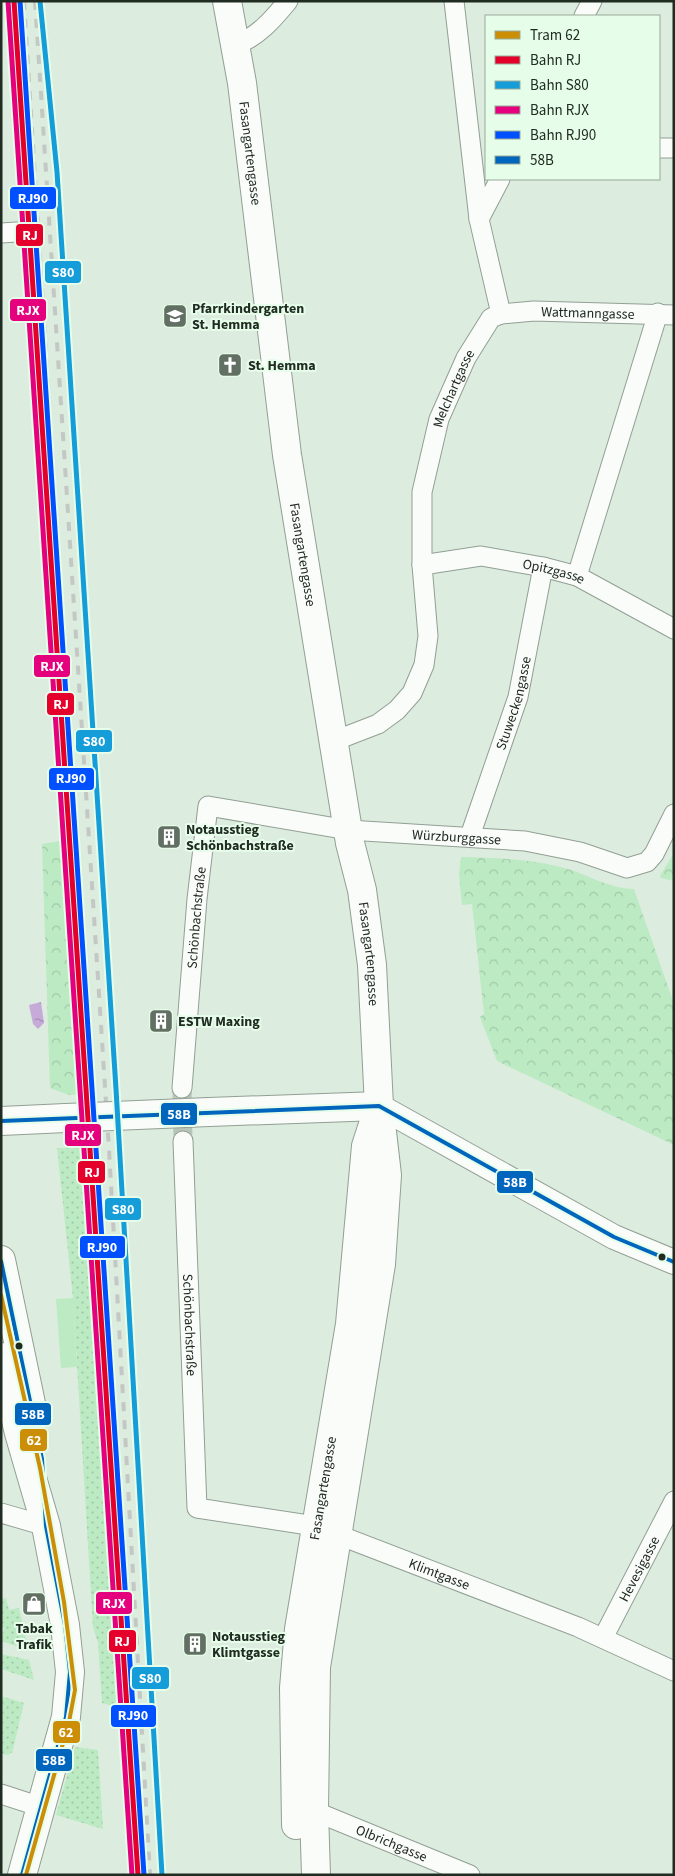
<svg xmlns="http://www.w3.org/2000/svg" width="675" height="1876" font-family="'Source Sans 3',sans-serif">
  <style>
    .grass { fill: url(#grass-dots) }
    .forest { fill: url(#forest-crowns) }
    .garden { fill: #bceac3 }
    .water { fill: url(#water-ripples) }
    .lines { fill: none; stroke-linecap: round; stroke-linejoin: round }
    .minor-tunnel { stroke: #b6c5b8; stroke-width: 19; stroke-dasharray: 19 9; stroke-linecap: butt }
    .minor-casing { stroke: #929f94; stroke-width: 21 }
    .tertiary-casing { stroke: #929f94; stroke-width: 26 }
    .secondary-casing { stroke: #929f94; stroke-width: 30 }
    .minor { stroke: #fafcfa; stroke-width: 19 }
    .tertiary { stroke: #fafcfa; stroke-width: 24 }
    .secondary { stroke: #fafcfa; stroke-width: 28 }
    .rail { stroke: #c3c8c4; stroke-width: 4; stroke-dasharray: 9 9; stroke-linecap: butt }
    .secondary-bridge-casing { stroke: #929f94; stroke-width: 30; stroke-linecap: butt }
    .secondary-bridge { stroke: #fafcfa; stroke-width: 28 }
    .bus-1-casing { stroke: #e6fee9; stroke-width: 8 }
    .bus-1 { stroke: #0065bd; stroke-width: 4 }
    .rail-1-casing { stroke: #e6fee9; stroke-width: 9 }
    .rail-2-casing { stroke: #e6fee9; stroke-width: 9 }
    .rail-3-casing { stroke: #e6fee9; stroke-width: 9 }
    .rail-4-casing { stroke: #e6fee9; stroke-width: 9 }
    .rail-1 { stroke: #e4002b; stroke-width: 5 }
    .rail-2 { stroke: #159dd9; stroke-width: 5 }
    .rail-3 { stroke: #e5007d; stroke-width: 5 }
    .rail-4 { stroke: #0050ff; stroke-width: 5 }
    .tram-1-casing { stroke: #e6fee9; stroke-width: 8 }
    .tram-1 { stroke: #cc8d07; stroke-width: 4 }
    .bus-dot { fill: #202b21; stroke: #e6fee9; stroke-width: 2 }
    .labels { text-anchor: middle; stroke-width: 4; stroke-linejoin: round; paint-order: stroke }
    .street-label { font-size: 14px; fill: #202b21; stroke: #e6fee9 }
    .poi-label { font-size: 14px; font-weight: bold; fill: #202b21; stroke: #e6fee9; text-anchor: start }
    .line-badge { stroke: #e6fee9; stroke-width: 2 }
    .badge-label { font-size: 14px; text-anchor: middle; font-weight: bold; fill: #fff }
  </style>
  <defs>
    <pattern id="grass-dots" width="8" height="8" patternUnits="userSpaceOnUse" patternTransform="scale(1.25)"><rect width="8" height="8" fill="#bceac3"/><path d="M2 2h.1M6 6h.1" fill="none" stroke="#a1c9a7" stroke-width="1.8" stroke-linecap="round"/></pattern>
    <pattern id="forest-crowns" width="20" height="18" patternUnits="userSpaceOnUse" patternTransform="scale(1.25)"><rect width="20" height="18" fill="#bceac3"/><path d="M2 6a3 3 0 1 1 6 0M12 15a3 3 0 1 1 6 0" fill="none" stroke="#a1c9a7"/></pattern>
    <pattern id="water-ripples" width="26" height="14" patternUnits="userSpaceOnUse" patternTransform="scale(1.25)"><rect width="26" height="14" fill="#c6abd8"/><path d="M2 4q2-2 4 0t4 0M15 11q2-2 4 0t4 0" fill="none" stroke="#a08baf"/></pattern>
  </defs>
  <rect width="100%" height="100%" fill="#dcecde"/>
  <path class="grass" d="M57 1148H87L120 1708 102 1703 98 1643 93 1627 73 1298Z
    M1 1593 3 1599 6 1598 9 1610 19 1608 27 1644 19 1647 1 1641 4 1628 1 1626Z
    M1 1654 29 1660 34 1680 1 1669Z
    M1 1696 24 1703 12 1753 7 1755 1 1753Z
    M75 1747 98 1750 103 1829 56 1815Z"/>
  <path class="forest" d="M65 840 84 1094 69 1095 50 1088 42 844Z
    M674 853V881L661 878 660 876Z
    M461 857C498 858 533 859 568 869 590 876 611 889 634 889L674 1004V1145L497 1061 480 1017 484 1014 472 904 462 905 459 874Z"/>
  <path class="garden" d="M73 1298 77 1367 61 1368 56 1299Z"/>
  <path class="water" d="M41 1002 44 1023 38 1029 33 1024 29 1005Z"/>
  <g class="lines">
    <path class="minor-tunnel" d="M182 1088 183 1141"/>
    <defs>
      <g id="minor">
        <path d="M454 1 479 219 501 314"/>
        <path d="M584 16 592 1"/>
        <path d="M236 45C259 36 273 19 288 1"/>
        <path d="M659 148H674"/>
        <path d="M479 219 500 179"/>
        <path d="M1 233 17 232"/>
        <path id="s1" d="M422 565 481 556 543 567 577 576 674 629"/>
        <path d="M577 576 658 313"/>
        <path id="s2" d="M334 741 378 724 397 710 412 693 424 665 428 636 422 565V492L439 419 466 358 491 318 501 314 534 311 674 315"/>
        <path id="s3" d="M470 836 518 697 543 567"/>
        <path id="s4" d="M182 1088 197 899 208 806 348 830 525 841 580 852 627 868 647 862 654 854 674 814"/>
        <path id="s5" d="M183 1141 197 1508 315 1526 578 1627 674 1671"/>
        <path d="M1 1513 46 1526"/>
        <path id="s6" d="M603 1638 674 1501"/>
        <path d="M1 1794 41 1807"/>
        <path id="s7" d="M314 1811 470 1875"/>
      </g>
      <path id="tertiary" d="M379 1106 614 1237 674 1262"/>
      <g id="secondary">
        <path id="s8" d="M227 1 242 83 287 455 350 843 362 890 372 965 379 1106 387 1175 381 1264 316 1667 314 1811 316 1875"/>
        <path d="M209 1112 379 1106"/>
        <path d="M1 1121 66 1118"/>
        <path d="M1 1260 33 1413"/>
        <path d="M1 1357 19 1433 46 1526 65 1625 70 1672 66 1717 22 1875"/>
        <path id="s9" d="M296 1825 294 1688 299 1629 350 1324 366 1146 377 1112"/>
      </g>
    </defs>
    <use href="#minor" class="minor-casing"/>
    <use href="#tertiary" class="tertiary-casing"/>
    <use href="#secondary" class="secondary-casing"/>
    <use href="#minor" class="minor"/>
    <use href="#tertiary" class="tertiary"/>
    <use href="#secondary" class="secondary"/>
    <path class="rail" d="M24 1 111 1395 138 1875
      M35 1 109 1149 150 1875"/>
    <defs>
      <path id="secondary-bridge" d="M66 1118 209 1112"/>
    </defs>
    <use href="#secondary-bridge" class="secondary-bridge-casing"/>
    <use href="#secondary-bridge" class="secondary-bridge"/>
    <defs>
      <path id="bus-1" d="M1 1121 379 1106 614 1237 674 1262
        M1 1261 42 1459 46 1526 65 1625 70 1672 66 1717 22 1875"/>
    </defs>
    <use href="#bus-1" class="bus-1-casing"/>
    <use href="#bus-1" class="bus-1"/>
    <defs>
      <path id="rail-1" d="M14 1 138 1875"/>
      <path id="rail-2" d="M40 1 57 172 116 1089 162 1875"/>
      <path id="rail-3" d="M8 1 132 1875"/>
      <path id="rail-4" d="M20 1 144 1875"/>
    </defs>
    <use href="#rail-1" class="rail-1-casing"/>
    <use href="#rail-2" class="rail-2-casing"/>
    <use href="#rail-3" class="rail-3-casing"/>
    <use href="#rail-4" class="rail-4-casing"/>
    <use href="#rail-1" class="rail-1"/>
    <use href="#rail-2" class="rail-2"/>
    <use href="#rail-3" class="rail-3"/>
    <use href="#rail-4" class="rail-4"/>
    <defs>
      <path id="tram-1" d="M1 1295 40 1468 64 1602 75 1690 69 1722 26 1875"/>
    </defs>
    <use href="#tram-1" class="tram-1-casing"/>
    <use href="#tram-1" class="tram-1"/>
  </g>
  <defs>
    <symbol id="school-square" viewBox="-11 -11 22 22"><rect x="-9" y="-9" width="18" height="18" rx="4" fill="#626f63" stroke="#e6fee9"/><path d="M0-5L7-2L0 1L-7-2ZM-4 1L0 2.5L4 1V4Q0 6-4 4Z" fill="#fff"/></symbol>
    <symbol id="church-square" viewBox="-11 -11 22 22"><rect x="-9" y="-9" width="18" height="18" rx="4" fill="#626f63" stroke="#e6fee9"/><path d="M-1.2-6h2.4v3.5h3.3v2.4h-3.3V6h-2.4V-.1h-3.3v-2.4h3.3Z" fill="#fff"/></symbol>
    <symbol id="building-square" viewBox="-11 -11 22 22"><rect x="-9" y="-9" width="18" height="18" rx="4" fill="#626f63" stroke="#e6fee9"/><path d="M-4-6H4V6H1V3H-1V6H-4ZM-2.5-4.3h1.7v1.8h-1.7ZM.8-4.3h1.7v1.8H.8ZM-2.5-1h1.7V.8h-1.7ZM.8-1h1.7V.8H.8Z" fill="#fff"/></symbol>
    <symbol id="shop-square" viewBox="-11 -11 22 22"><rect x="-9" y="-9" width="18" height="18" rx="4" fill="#626f63" stroke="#e6fee9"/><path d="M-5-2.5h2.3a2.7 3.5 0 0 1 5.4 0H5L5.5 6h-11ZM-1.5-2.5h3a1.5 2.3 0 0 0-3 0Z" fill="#fff"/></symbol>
  </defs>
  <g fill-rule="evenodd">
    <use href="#school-square" x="161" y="302" width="28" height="28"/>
    <use href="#church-square" x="216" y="351" width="28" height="28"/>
    <use href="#building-square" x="155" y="823" width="28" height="28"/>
    <use href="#building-square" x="147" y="1007" width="28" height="28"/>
    <use href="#shop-square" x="20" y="1590" width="28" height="28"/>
    <use href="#building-square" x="181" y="1630" width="28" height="28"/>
  </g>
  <g class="bus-dot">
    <circle cx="662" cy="1257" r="4.5"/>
    <circle cx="19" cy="1346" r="4.5"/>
  </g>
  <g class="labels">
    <g class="street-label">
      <text dy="5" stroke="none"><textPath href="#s8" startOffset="154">Fasangartengasse</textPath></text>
      <text dy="5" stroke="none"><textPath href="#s2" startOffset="584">Wattmanngasse</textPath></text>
      <text dy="5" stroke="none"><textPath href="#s2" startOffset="406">Melchartgasse</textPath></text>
      <text dy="5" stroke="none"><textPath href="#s8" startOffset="559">Fasangartengasse</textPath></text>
      <text dy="5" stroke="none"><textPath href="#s1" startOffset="134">Opitzgasse</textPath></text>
      <text dy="5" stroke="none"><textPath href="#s3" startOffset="140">Stuweckengasse</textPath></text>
      <text dy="5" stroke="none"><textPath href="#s4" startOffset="534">Würzburggasse</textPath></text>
      <text dy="5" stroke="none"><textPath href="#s4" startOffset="171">Schönbachstraße</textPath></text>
      <text dy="5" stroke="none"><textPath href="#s8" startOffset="964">Fasangartengasse</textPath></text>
      <text dy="5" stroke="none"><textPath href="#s5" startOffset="184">Schönbachstraße</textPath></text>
      <text dy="5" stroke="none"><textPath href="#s9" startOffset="339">Fasangartengasse</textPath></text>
      <text dy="5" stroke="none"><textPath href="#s6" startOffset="78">Hevesigasse</textPath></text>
      <text dy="5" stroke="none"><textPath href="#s5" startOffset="620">Klimtgasse</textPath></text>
      <text dy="5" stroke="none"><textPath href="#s7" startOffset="84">Olbrichgasse</textPath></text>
    </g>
    <g class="poi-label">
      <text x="192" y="313">Pfarrkindergarten<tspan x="192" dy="16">St. Hemma</tspan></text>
      <text x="248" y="370">St. Hemma</text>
      <text x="186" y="834">Notausstieg<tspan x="186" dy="16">Schönbachstraße</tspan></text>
      <text x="178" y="1026">ESTW Maxing</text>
      <text x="34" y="1633" text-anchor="middle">Tabak<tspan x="34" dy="16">Trafik</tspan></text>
      <text x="212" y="1641">Notausstieg<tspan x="212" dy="16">Klimtgasse</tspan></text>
    </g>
  </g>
  <g class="line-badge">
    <rect x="9" y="186" width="48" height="24" rx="5" fill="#0050ff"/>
    <rect x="15" y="223" width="29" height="24" rx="5" fill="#e4002b"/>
    <rect x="44" y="260" width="38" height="24" rx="5" fill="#159dd9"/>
    <rect x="9" y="298" width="38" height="24" rx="5" fill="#e5007d"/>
    <rect x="33" y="654" width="38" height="24" rx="5" fill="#e5007d"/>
    <rect x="46" y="692" width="29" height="24" rx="5" fill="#e4002b"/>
    <rect x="75" y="729" width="38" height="24" rx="5" fill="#159dd9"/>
    <rect x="48" y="767" width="47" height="24" rx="5" fill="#0050ff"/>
    <rect x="160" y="1102" width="38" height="24" rx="5" fill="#0065bd"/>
    <rect x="64" y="1123" width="38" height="24" rx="5" fill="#e5007d"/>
    <rect x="77" y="1160" width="29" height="24" rx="5" fill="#e4002b"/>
    <rect x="496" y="1170" width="38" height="24" rx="5" fill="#0065bd"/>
    <rect x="104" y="1197" width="38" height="24" rx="5" fill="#159dd9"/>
    <rect x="79" y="1235" width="47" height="24" rx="5" fill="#0050ff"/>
    <rect x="14" y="1402" width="38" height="24" rx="5" fill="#0065bd"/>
    <rect x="19" y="1428" width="29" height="24" rx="5" fill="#cc8d07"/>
    <rect x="95" y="1591" width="38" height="24" rx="5" fill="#e5007d"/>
    <rect x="108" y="1629" width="29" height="24" rx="5" fill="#e4002b"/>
    <rect x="131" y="1666" width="39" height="24" rx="5" fill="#159dd9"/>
    <rect x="110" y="1704" width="47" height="24" rx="5" fill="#0050ff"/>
    <rect x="52" y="1720" width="29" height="24" rx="5" fill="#cc8d07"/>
    <rect x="35" y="1748" width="38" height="24" rx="5" fill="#0065bd"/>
  </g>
  <g class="badge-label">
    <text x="33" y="203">RJ90</text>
    <text x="30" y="240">RJ</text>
    <text x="63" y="277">S80</text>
    <text x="28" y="315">RJX</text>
    <text x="52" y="671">RJX</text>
    <text x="61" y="709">RJ</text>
    <text x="94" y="746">S80</text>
    <text x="71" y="783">RJ90</text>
    <text x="179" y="1119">58B</text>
    <text x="83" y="1140">RJX</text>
    <text x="92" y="1177">RJ</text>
    <text x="515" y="1187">58B</text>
    <text x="123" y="1214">S80</text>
    <text x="102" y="1252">RJ90</text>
    <text x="33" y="1419">58B</text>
    <text x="34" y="1445">62</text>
    <text x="114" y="1608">RJX</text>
    <text x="122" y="1646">RJ</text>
    <text x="150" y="1683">S80</text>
    <text x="133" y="1720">RJ90</text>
    <text x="66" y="1737">62</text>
    <text x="54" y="1765">58B</text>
  </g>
  <rect width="675" height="1876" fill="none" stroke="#202b21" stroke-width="5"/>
  <rect x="485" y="15" width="175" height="165" fill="#e6fee9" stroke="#97aa99"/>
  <rect x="495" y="31" width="25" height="8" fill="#cc8d07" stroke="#97aa99"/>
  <text x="530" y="40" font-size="15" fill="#202b21">Tram 62</text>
  <rect x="495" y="56" width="25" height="8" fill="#e4002b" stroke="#97aa99"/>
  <text x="530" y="65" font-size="15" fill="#202b21">Bahn RJ</text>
  <rect x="495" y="81" width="25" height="8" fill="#159dd9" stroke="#97aa99"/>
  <text x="530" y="90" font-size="15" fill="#202b21">Bahn S80</text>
  <rect x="495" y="106" width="25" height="8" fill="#e5007d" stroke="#97aa99"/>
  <text x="530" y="115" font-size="15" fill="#202b21">Bahn RJX</text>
  <rect x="495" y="131" width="25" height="8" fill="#0050ff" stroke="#97aa99"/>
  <text x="530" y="140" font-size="15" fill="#202b21">Bahn RJ90</text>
  <rect x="495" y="156" width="25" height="8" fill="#0065bd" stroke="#97aa99"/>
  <text x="530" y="165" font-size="15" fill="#202b21">58B</text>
</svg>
